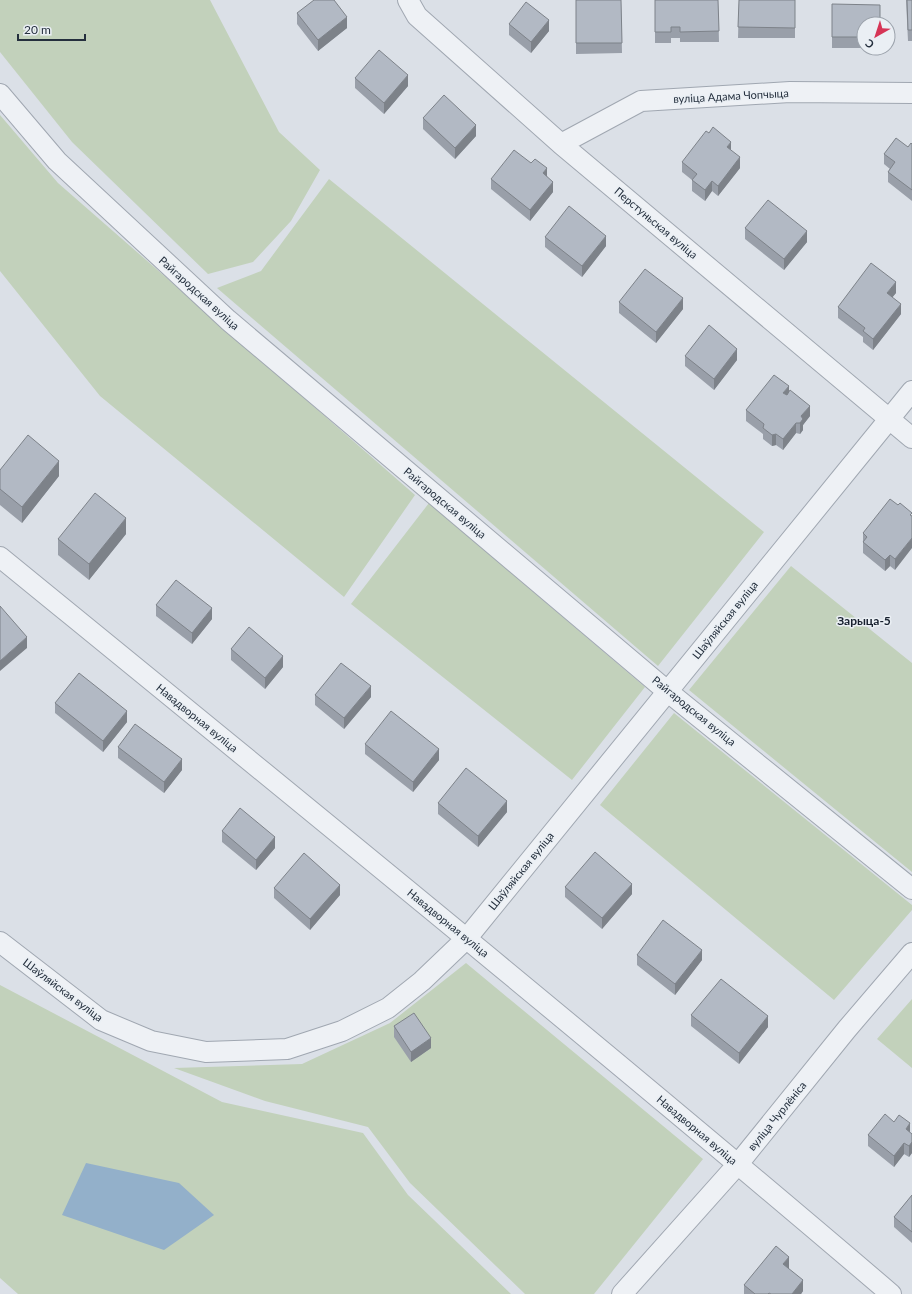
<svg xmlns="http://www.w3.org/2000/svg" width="912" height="1294" font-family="Lato,sans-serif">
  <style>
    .green { fill: #c2d1bb }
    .water { fill: #93b0ca }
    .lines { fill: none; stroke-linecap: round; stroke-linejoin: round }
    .street-casing { stroke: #a0a7b1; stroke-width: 22 }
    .street { stroke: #eef1f5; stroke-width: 20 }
    .wall { fill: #999fa9 }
    .shaded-wall { fill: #7d8289 }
    .building { fill: #b2b9c4; stroke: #7d8289 }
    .labels { text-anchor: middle; stroke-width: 3; stroke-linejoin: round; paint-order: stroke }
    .street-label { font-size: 11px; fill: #242f3d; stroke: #eaeff4 }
    .neighbourhood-label { font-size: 12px; font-weight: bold; fill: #17202e; stroke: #eaeff4 }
  </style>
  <rect width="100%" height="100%" fill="#dbe0e7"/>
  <path class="green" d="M0 0H210L279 132 320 170 291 221 253 262 208 274 72 142 0 52Z
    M0 115 58 183 415 495 344 597 100 396 0 271Z
    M329 179 764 532 658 666 217 288 261 271Z
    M429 503 645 687 572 780 351 604Z
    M791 566 912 663V872L689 690Z
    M674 713 912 905V910L834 1000 600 805Z
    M466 963 703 1159 594 1294H525L410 1183 368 1127 265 1101 174 1068 302 1064 390 1023Z
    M0 985 222 1102 363 1133 408 1195 511 1294H18L0 1278Z
    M912 999V1068L877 1039Z"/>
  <path class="water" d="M86 1163 179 1183 214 1215 164 1250 62 1215Z"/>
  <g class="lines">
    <defs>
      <path id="street" d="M408 0 417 16 561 144 912 438
        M0 94 57 161 228 320 667 691 912 889
        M561 144 641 101 790 92 912 93
        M0 557C299 801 598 1044 891 1294
        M0 942 101 1020 151 1041 206 1052 287 1049 342 1031 388 1008 422 981 467 938 912 391
        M622 1294 738 1164 847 1029 912 953"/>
    </defs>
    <use href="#street" class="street-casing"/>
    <use href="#street" class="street"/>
  </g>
  <path class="wall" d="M576 0H621L622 53 576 54Z
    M655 0H718L719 42H680V38H671V43H655Z
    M739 0H795V38H738Z
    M906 0H912V41H908Z
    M832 4 864 24V48H880H832Z
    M297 13 347 28 318 51 297 24Z
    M509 24 549 31 531 53 509 35Z
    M355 78 408 86 384 114 355 88Z
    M423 118 476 136 455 159 423 129Z
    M912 144V201L888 182V172L890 169 884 164V154L908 147Z
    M731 150 740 168 718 196 712 191 705 201 692 191V180L682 172V162Z
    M547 176 553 192 530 221 491 189V179Z
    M745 228 807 242 784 270 745 239Z
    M545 237 606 246 582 277 545 247Z
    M896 293 892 297 901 314 873 350 863 342V337L838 318V307Z
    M619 302 683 309 656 343 619 313Z
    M685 356 737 360 714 390 685 366Z
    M789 393 810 416 803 425V430L800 434 796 433 783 450 776 445 772 446 763 439V434L746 421V410Z
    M0 470 59 476 22 523 0 505Z
    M898 505 895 570 890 566 885 571 863 553V533Z
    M126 534 89 580 58 555V539Z
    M156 605 212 619 192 644 156 616Z
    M231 649 283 667 265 689 231 660Z
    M315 695 371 697 344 729 315 705Z
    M55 703 127 722 103 752 55 713Z
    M365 744 439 760 413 792 365 754Z
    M118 747 182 770 164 793 118 758Z
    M438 803 507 812 478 847 438 814Z
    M222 831 275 848 256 870 222 842Z
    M565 887 632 894 602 929 565 897Z
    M274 888 340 895 310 930 274 898Z
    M637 955 702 960 675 995 637 965Z
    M691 1015 768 1027 739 1064 691 1026Z
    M394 1026 431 1048 411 1062 394 1037Z
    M894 1122 912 1134V1153L909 1157 904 1154 894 1167 868 1146V1135Z
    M912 1195V1243L894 1227V1217Z
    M788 1268 803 1291 801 1294H744V1285Z"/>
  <path class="shaded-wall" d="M347 17V28L318 51V40Z
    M549 20V31L531 53V42Z
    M408 75V86L384 114V103Z
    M476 125V136L455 159V148Z
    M731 142V152L727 147Z
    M740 157V168L718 196V186Z
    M547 168V179L543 173Z
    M712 181V191L705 201V190Z
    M553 182V192L530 221V210Z
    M807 231V242L784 270V259Z
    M606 236V246L582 277V266Z
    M896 282V293L887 304V293Z
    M683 298V309L656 343V332Z
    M901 304V314L873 350V339Z
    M737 349V360L714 390V379Z
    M789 386V397L783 393Z
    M810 406V416L803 425V430L800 434V423L801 416Z
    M796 423V433L783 450V439Z
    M776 434V445L772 446V435Z
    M59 461V476L22 523V507Z
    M126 518V534L89 580V564Z
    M912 538V548L895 570V559Z
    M890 555V566L885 571V560Z
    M212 608V619L192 644V633Z
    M27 637V648L0 671V661Z
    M283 656V667L265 689V678Z
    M371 686V697L344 729V718Z
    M127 711V722L103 752V741Z
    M439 749V760L413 792V782Z
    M182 759V770L164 793V782Z
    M507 801V812L478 847V836Z
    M275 837V848L256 870V860Z
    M632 884V894L602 929V918Z
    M340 885V895L310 930V919Z
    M702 950V960L675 995V984Z
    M768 1016V1027L739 1064V1053Z
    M431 1038V1048L411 1062V1052Z
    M910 1123V1134L906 1129Z
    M912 1142V1153L909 1157V1146Z
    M904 1143V1154L894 1167V1156Z
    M789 1257V1268L783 1275V1264Z
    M803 1280V1291L801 1294H792Z"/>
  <path class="building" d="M314 0H334L347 17 318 40 297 13Z
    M576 0H621L622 43H576Z
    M655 0H718L719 31 680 32V27H671V32H655Z
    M739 0H795V28L738 27Z
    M907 0H912V30H908Z
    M526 2 549 20 531 42 509 24Z
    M832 4 880 5V24H864V37H832Z
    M379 50 408 75 384 103 355 78Z
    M444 95 476 125 455 148 423 118Z
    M713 127 731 142 727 147 740 157 718 186 712 181 705 190 692 180 697 174 682 162 706 131 709 133Z
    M896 138 908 147 911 143 912 144V190L888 172 895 162 884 154Z
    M514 150 531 163 535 159 547 168 543 173 553 182 530 210 491 179Z
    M768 200 807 231 784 259 745 228Z
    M569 206 606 236 582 266 545 237Z
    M871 263 896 282 887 293 901 304 873 339 863 331 865 328 838 307Z
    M645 269 683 298 656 332 619 302Z
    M709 325 737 349 714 379 685 356Z
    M774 375 789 386 783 393 787 395 790 390 810 406 801 416 803 419 800 423H796L783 439 776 434 772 435 763 428 764 424 746 410Z
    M28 435 59 461 22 507 0 489V470Z
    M95 493 126 518 89 564 58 539Z
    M890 499 898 505 900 503 912 513 910 515 912 516V538L895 559 890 555 885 560 863 542 867 537 863 533Z
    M176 580 212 608 192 633 156 605Z
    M0 606 27 637 0 661Z
    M249 627 283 656 265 678 231 649Z
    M341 663 371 686 344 718 315 695Z
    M79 673 127 711 103 741 55 703Z
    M391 711 439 749 413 782 365 744Z
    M135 724 182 759 164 782 118 747Z
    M466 768 507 801 478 836 438 803Z
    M240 808 275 837 256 860 222 831Z
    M595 852 632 884 602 918 565 887Z
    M304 853 340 885 310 919 274 888Z
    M663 920 702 950 675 984 637 955Z
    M721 979 768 1016 739 1053 691 1015Z
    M414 1013 431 1038 411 1052 394 1026Z
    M885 1114 894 1122 899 1115 910 1123 906 1129 912 1134V1142L909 1146 904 1143 894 1156 868 1135Z
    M912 1195V1232L894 1217Z
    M776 1246 789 1257 783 1264 803 1280 792 1294H771L769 1293 768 1294H755L744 1285Z"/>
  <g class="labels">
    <g class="street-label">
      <text transform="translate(731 96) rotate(-3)" y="4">вуліца Адама Чопчыца</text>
      <text transform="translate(656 223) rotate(40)" y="4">Перстуньская вуліца</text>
      <text transform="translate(199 293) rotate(42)" y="4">Райгародская вуліца</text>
      <text transform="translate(445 503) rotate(40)" y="4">Райгародская вуліца</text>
      <text transform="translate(725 620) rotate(-51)" y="4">Шаўляйская вуліца</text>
      <text transform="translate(694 711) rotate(39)" y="4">Райгародская вуліца</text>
      <text transform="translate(197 718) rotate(39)" y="4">Навадворная вуліца</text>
      <text transform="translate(521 871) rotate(-51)" y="4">Шаўляйская вуліца</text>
      <text transform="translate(448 923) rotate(39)" y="4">Навадворная вуліца</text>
      <text transform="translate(63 990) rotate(37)" y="4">Шаўляйская вуліца</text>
      <text transform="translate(777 1116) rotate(-51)" y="4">вуліца Чурлёніса</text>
      <text transform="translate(697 1130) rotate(40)" y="4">Навадворная вуліца</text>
    </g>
    <g class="neighbourhood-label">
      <text x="864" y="625">Зарыца-5</text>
    </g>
  </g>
  <g transform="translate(876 36) rotate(219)"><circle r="19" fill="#eaeff4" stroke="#9ba2ab"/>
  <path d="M0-3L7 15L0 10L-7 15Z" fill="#d63556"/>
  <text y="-6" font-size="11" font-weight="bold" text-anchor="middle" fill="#242f3d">С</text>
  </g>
  <path d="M18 34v6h67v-6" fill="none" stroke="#242f3d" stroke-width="2"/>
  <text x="24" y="34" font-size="12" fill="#242f3d" stroke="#eaeff4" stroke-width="3" paint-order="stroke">20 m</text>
</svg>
